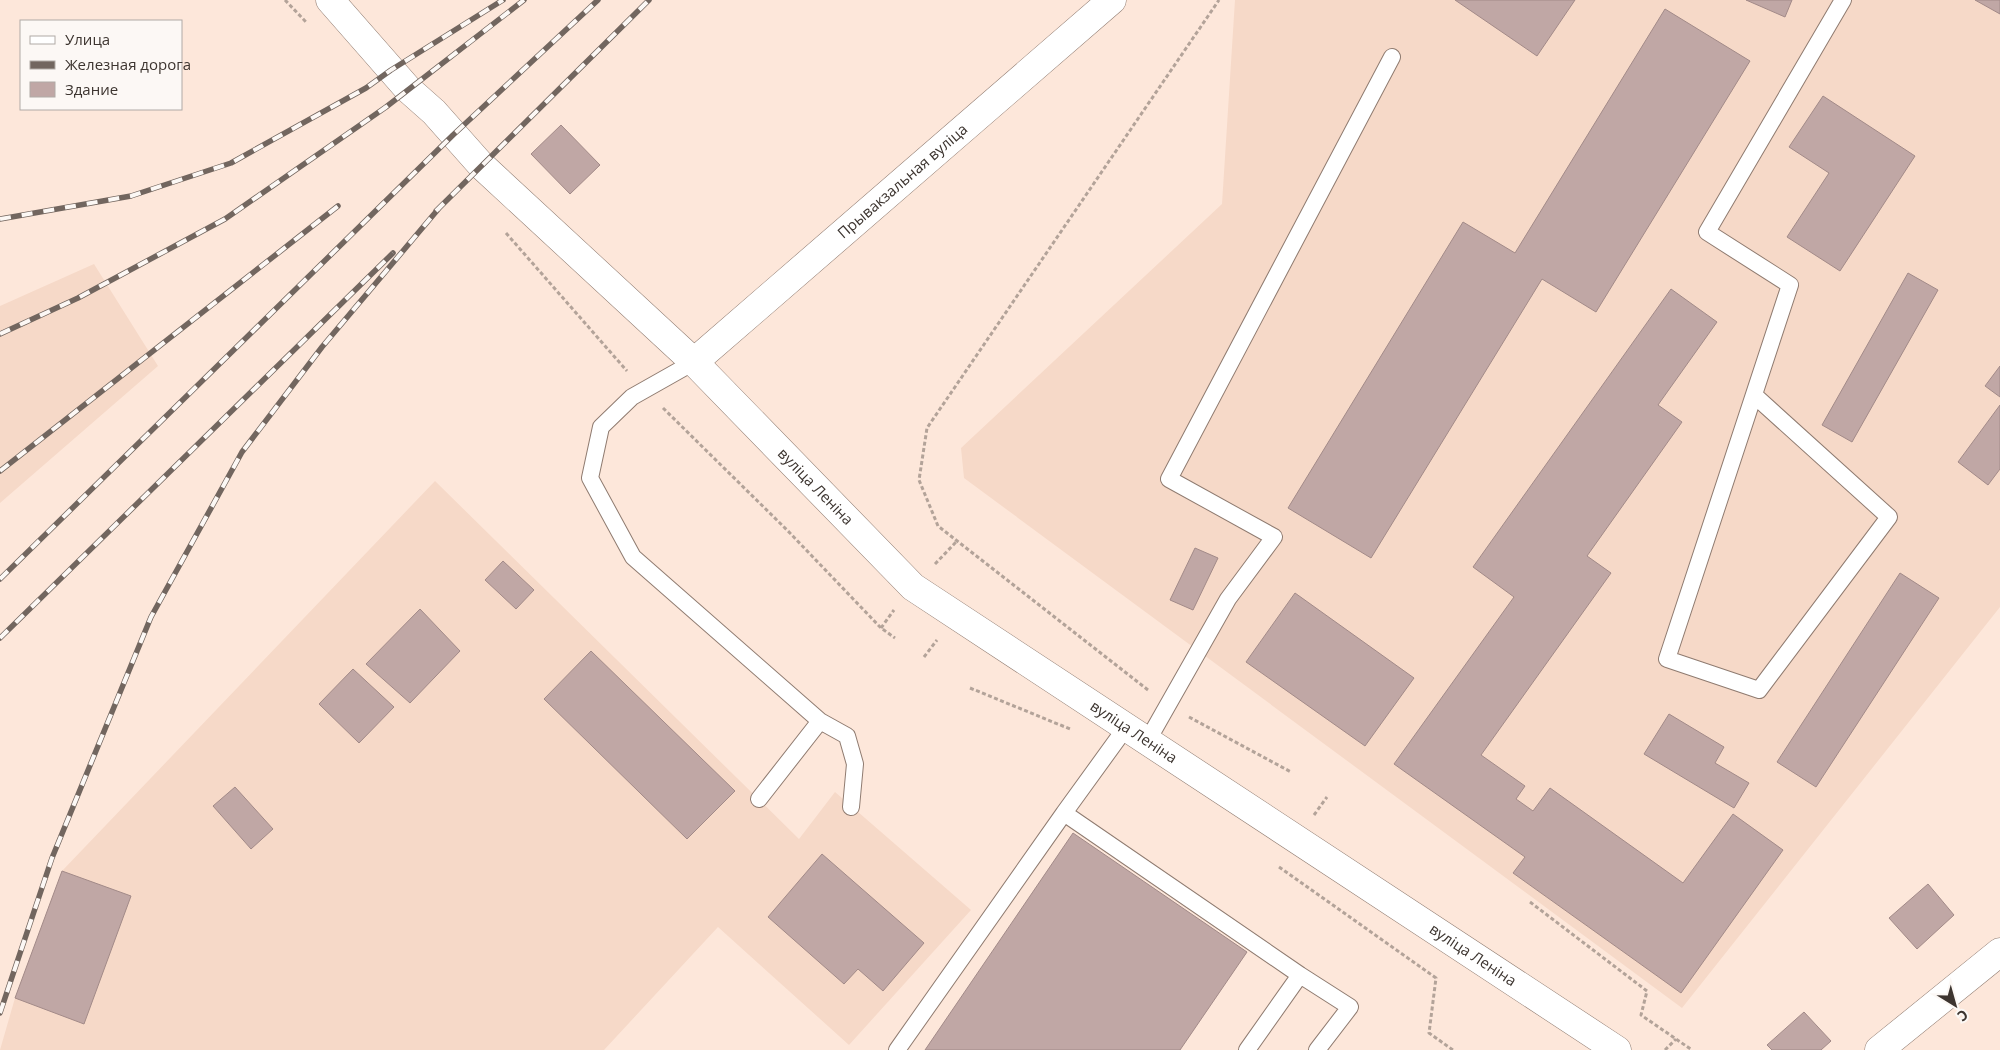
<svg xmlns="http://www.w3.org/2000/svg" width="2000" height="1050" font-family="'Open Sans',sans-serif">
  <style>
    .built { fill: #f6d9c8 }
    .building { fill: #c0a7a5; stroke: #a28a88 }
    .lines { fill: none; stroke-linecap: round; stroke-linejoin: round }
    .lane-casing { stroke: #8f7b70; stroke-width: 18 }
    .street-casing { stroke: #8f7b70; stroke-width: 29 }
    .secondary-casing { stroke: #8f7b70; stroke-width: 29 }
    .path { stroke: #b3a399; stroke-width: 3; stroke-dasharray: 4 2.5; stroke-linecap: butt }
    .lane { stroke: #fff; stroke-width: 16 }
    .street { stroke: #fff; stroke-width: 28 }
    .secondary { stroke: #fff; stroke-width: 28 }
    .rail-casing { stroke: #72665f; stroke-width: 5.5 }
    .rail { stroke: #fcf8f5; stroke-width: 4; stroke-dasharray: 11; stroke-linecap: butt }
    .labels { text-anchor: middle; stroke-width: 5; stroke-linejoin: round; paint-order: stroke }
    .street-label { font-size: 15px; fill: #3d3530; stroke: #fcf8f5 }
  </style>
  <rect width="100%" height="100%" fill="#fde7da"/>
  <path class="built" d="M1235 0H2000V607L1682 1008 964 478 961 448 1222 204Z
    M94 264 158 366 0 503V306Z
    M435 481 799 839 835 792 971 910 849 1045 718 927 604 1050H0L15 998 62 871Z"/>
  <path class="building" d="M1455 0H1575L1537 56Z
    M1746 0H1792L1785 17Z
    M1975 0H2000V14Z
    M1665 9 1750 61 1596 312 1542 279 1371 558 1288 508 1463 222 1515 253Z
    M1823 96 1915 156 1840 271 1787 237 1829 173 1789 147Z
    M561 125 600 165 570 194 531 154Z
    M1908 273 1938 290 1852 442 1822 425Z
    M1671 289 1717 322 1658 405 1682 422 1587 556 1611 573 1481 755 1525 786 1516 799 1533 811 1550 788 1683 883 1733 814 1783 850 1681 993 1513 873 1525 857 1394 764 1514 597 1473 567Z
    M2000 366V397L1985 386Z
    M2000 405V469L1988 485 1958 462Z
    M1195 548 1218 558 1193 610 1170 600Z
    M503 561 534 590 516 609 485 580Z
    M1900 573 1939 598 1816 787 1777 762Z
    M1295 593 1414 678 1365 746 1246 662Z
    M420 609 460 651 410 703 366 664Z
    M591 651 735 791 687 839 544 699Z
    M353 669 394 707 359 743 319 704Z
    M1669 714 1724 747 1715 763 1749 783 1734 808 1644 754Z
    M235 787 273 829 251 849 213 806Z
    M1073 833 1247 952 1180 1050H925Z
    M822 854 924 943 883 991 858 969 844 984 768 917Z
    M62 871 131 896 84 1024 15 998Z
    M1928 884 1954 915 1917 949 1889 918Z
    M1804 1012 1831 1041 1821 1050H1772L1767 1045Z"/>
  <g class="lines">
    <defs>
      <path id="lane" d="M694 362 632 397 601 427 590 478 633 557 820 721 759 799
        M1754 395 1889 517 1759 690 1667 659 1790 285 1707 232 1843 0
        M820 721 847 736 855 764 851 807
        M1127 726 1064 813 1300 975 1350 1007 1317 1050
        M1148 740 1228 599 1274 537 1169 479 1392 57
        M897 1050 1064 813
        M1247 1050 1300 975"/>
      <path id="street" d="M1879 1050 2000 952"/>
      <g id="secondary">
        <path id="s1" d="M330 0 408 89 434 112 481 165 694 362 913 587 1617 1050"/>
        <path id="s2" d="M694 362 1112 0"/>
      </g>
    </defs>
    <use href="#lane" class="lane-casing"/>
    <use href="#street" class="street-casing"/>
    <use href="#secondary" class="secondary-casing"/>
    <path class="path" d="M285 0 306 22
      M506 233 627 371
      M663 408 788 531 881 628 895 638
      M935 564 957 541
      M881 628 894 610
      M924 657 937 640
      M970 688 1070 729
      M1148 690 938 526 919 480 927 428 1219 0
      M1189 717 1291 772
      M1314 815 1327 797
      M1279 867 1436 978 1429 1033 1453 1050
      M1530 902 1647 991 1641 1015 1692 1050
      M1665 1050 1676 1039"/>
    <use href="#lane" class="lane"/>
    <use href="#street" class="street"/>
    <use href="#secondary" class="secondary"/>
    <defs>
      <path id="rail" d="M436 211 649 0
        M0 219 131 196 231 163 366 88 391 70 503 0
        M0 334 78 298 225 219 386 107 524 0
        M0 471 338 206
        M0 579 453 135 598 0
        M0 638 393 253
        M0 1013 52 858 151 617 242 452 322 347 440 207"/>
    </defs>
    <use href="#rail" class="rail-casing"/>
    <use href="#rail" class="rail"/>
  </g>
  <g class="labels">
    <g class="street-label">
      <text dy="5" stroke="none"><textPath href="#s2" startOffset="276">Прывакзальная вуліца</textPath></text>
      <text dy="5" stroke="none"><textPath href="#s1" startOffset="688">вуліца Леніна</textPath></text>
      <text dy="5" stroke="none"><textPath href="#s1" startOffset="1092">вуліца Леніна</textPath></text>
      <text dy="5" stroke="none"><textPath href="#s1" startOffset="1498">вуліца Леніна</textPath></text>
    </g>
  </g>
  <rect x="20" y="20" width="162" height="90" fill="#fcf8f5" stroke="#b0aaa6"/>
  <rect x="30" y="36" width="25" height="8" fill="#ffffff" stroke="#b0aaa6"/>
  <text x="65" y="45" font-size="15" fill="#3d3530">Улица</text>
  <rect x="30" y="61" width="25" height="8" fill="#72665f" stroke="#b0aaa6"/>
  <text x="65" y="70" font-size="15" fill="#3d3530">Железная дорога</text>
  <rect x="30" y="82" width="25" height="15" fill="#c0a7a5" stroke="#b0aaa6"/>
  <text x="65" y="95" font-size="15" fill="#3d3530">Здание</text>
  <g transform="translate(1955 1005) rotate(143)" stroke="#fcf8f5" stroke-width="4" paint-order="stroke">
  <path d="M0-4L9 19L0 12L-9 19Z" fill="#3d3530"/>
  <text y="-8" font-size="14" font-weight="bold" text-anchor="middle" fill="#3d3530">С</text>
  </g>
</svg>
